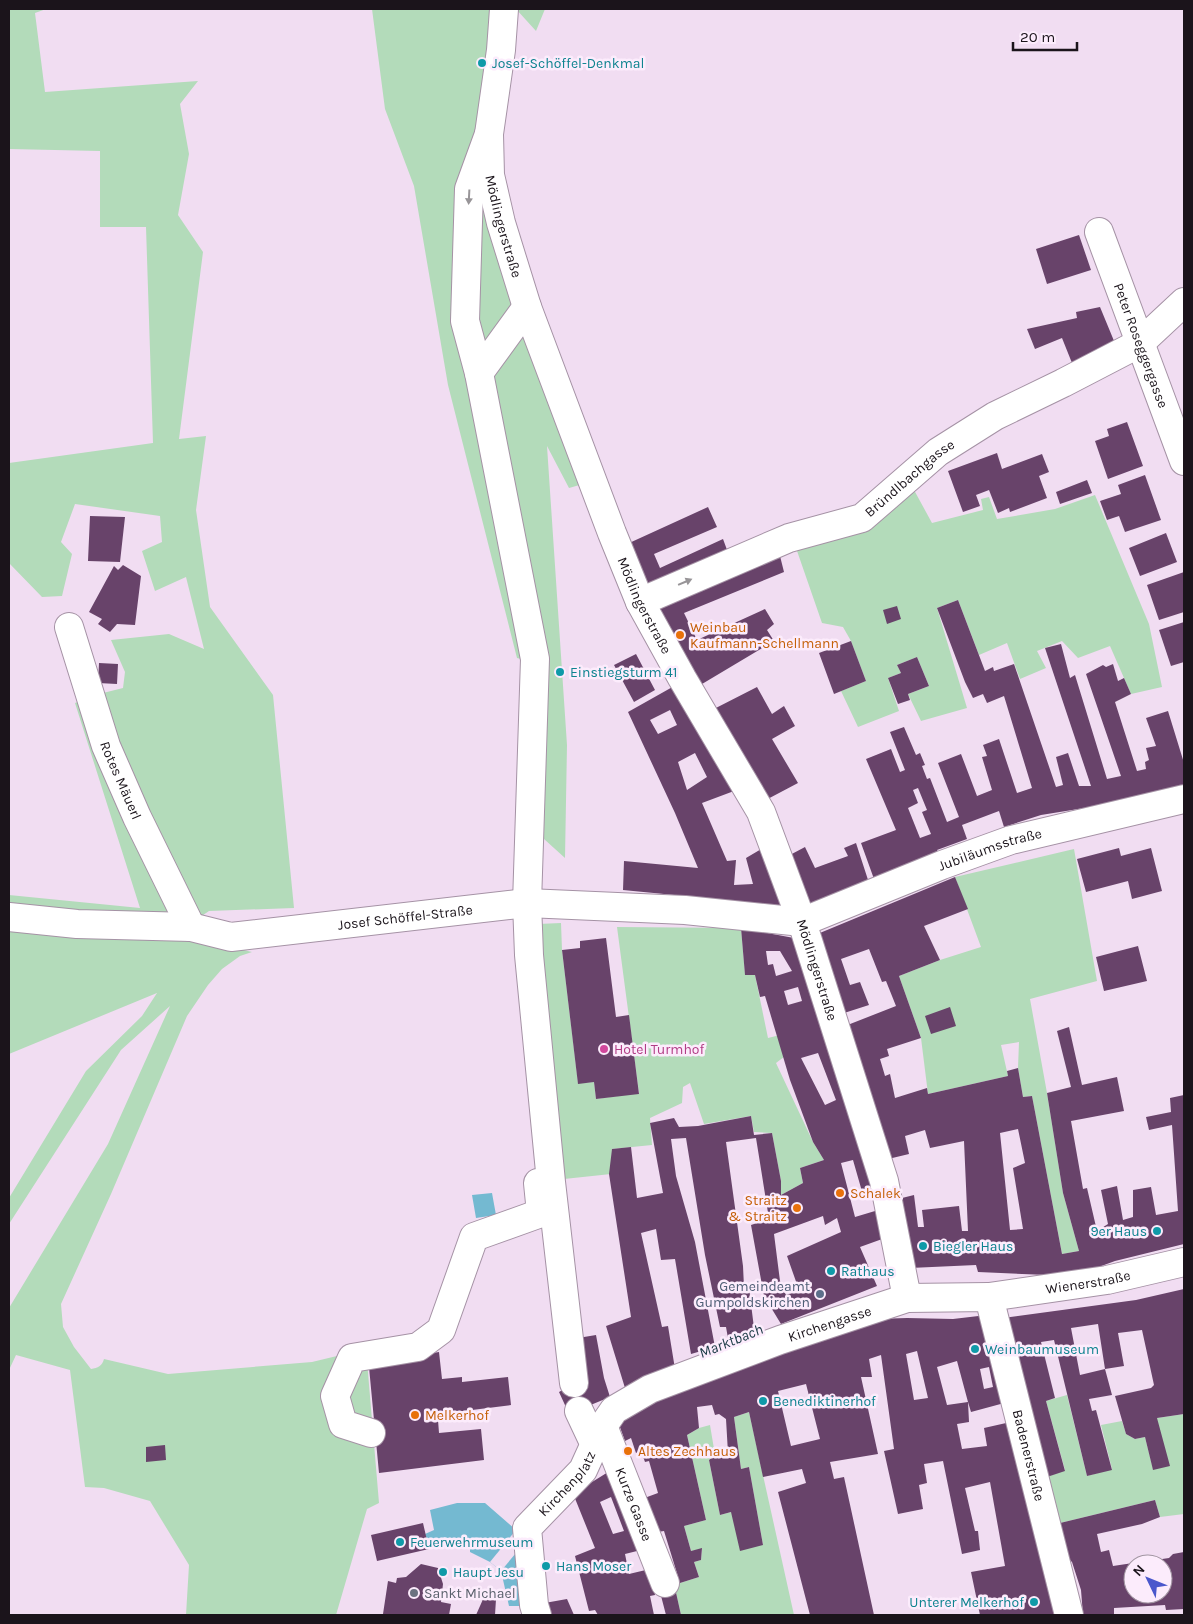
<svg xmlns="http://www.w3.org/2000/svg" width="1193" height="1624" font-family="Karla,sans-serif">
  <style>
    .green { fill: #b3dbba }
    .water { fill: #74b9d1 }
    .pier { fill: #f1ddf2 }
    .building { fill: #68436a; fill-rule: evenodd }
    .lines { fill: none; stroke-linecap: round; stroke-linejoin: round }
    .minor-casing { stroke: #a592a5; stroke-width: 30 }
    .major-casing { stroke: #a592a5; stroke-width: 30 }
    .minor { stroke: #fff; stroke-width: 28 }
    .major { stroke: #fff; stroke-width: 28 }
    .oneway { fill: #989598 }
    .culture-dot { fill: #0f9aa8; stroke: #fcecfc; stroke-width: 2 }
    .food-dot { fill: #e8710a; stroke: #fcecfc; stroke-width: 2 }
    .hotel-dot { fill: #d1479c; stroke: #fcecfc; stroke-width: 2 }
    .service-dot { fill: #5c6f8a; stroke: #fcecfc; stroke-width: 2 }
    .worship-dot { fill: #6b7280; stroke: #fcecfc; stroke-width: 2 }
    .labels { text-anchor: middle; stroke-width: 5; stroke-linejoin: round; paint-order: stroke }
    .culture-label { font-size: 14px; fill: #0d838f; stroke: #fcecfc; text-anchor: start }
    .street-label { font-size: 14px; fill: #1b141b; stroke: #fcecfc }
    .food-label { font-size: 14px; fill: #c56008; stroke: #fcecfc; text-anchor: start }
    .hotel-label { font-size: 14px; fill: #b23c85; stroke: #fcecfc; text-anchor: start }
    .service-label { font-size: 14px; fill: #4e5e75; stroke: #fcecfc; text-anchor: end }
    .worship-label { font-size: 14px; fill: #5b616d; stroke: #fcecfc; text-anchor: start }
    .water-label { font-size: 15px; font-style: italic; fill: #153641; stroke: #fcecfc }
  </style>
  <rect width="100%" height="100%" fill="#f1ddf2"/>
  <path class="green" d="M9 9H46L35 13 45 92 198 81 180 104 189 154 178 215 203 252 179 439 206 436 196 510 210 607 273 695 294 908 209 911 175 934 252 952 240 956 222 969 208 985 187 1016 111 1194 61 1304 63 1327 74 1347 91 1369C98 1368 102 1366 104 1359L168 1374 312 1362 366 1349 379 1503 367 1509 336 1615H186L189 1565 150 1501 104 1488 85 1487 70 1370 16 1355 9 1370V1308L108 1144 170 1006 121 1050 9 1224V1198L86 1071 142 1016 157 993 9 1054V895L140 908 75 703 95 695 123 688 125 672 111 640 169 634 204 649 186 577 155 591 142 551 162 542 160 516 75 504 61 542 72 554 62 596 42 597 9 563V463L153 443 146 227H100V151L9 149Z
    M372 9H492L487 68 477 136 583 484 569 488 547 446 567 745 565 858 544 839 545 665 517 658 448 385 414 186 385 109Z
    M516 9H545L536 31Z
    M914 490 932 523 983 510 981 499 989 497 997 519 1055 509 1095 495 1149 624 1162 687 1131 694 1110 646 1078 658 1062 641 1037 651 1046 668 1020 679 1007 643 979 655 958 600 937 608 967 708 921 721 908 694 929 686 917 657 897 665 901 673 888 678 899 711 858 727 841 691 866 681 851 641 843 627 822 623 796 548Z
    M1074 849 1097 981 1030 999 1047 1093 1063 1193 1079 1251 1062 1254 1032 1096 1023 1097 1018 1068 1019 1042 1001 1045 1008 1076 928 1094 921 1038 899 976 940 960 981 947 955 877Z
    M561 923 562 950 578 1083 594 1082 596 1099 639 1093 617 927 741 928 745 974 755 975 768 1038 788 1033 793 1050 776 1063 813 1142 824 1160 800 1168 803 1183 781 1195V1181L772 1133 754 1132 751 1116 704 1124 690 1083 683 1087 682 1103 650 1118 652 1145 612 1149 611 1174 564 1179 538 924Z
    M1067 1395 1087 1476 1112 1469 1101 1425 1122 1421 1126 1434 1135 1439 1145 1437 1153 1469 1157 1418 1184 1414V1514L1160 1517 1155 1500 1056 1524 1044 1478 1065 1470 1046 1401Z
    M749 1412 794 1615H681L675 1588 680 1583 699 1577 694 1562 701 1560 702 1549 691 1551 684 1526 706 1520 687 1435 699 1428 710 1425 715 1455 709 1460 720 1515 731 1512 763 1545 749 1467 741 1469 734 1417Z"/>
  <path class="water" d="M492 1193 496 1215 476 1218 472 1195Z
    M457 1503H485L516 1530 528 1606H509L501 1571 490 1562 470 1552V1541L429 1549 425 1534 434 1530 430 1510Z"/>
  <path class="pier" d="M516 1530 521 1547 501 1571 490 1562Z"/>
  <path class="building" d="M1079 235 1091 270 1047 284 1036 249Z
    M1100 307 1119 353 1067 375 1064 367 1072 363 1062 338 1035 349 1027 329 1077 318 1076 312Z
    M1127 422 1143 466 1108 479 1095 441 1109 436 1107 429Z
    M997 453 1002 469 1042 454 1049 472 1039 476 1047 498 1010 512 1009 508 998 513 989 490 976 495 980 506 963 512 948 471Z
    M1145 475 1161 520 1125 532 1119 516 1107 520 1100 501 1121 494 1118 485Z
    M1087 480 1092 493 1060 504 1056 492Z
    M708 507 717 527 654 554 660 568 723 539 730 558 650 592 627 544Z
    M90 516 125 517 120 562 88 561Z
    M1166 533 1177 562 1140 576 1129 548Z
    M779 552 784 572 684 613 697 640 765 609 774 624 767 630 774 641 697 687 655 604Z
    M123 565 141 576 135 625 117 624 110 632 98 624 102 619 89 612 114 566 118 570Z
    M1184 572V612L1159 620 1147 585Z
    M958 600 985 671 993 667 994 671 1014 664 1056 787 1063 785 1056 757 1068 753 1079 786H1091L1045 648 1061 644 1070 678 1075 675 1107 779 1121 776 1086 674 1103 665 1106 667 1113 664 1118 681 1124 678 1131 694 1115 702 1137 771 1146 769 1145 762 1149 760 1146 748 1156 746 1146 718 1168 711 1184 763V787L1097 806 1041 815 1004 827 999 811 962 825 967 839 937 850 939 853 874 879 861 843 896 830 866 759 891 749 900 772 905 770 890 732 904 727 916 755 920 753 925 765 922 766 927 779 930 778 947 822 959 817 938 763 961 754 977 796 992 790 982 757 987 756 983 745 999 739 1017 793 1032 788 1004 696 987 703 983 694 973 698 965 682 937 608ZM918 788 927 810 922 812 931 834 920 838 908 808 918 803 913 790Z
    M897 606 901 619 887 624 883 610Z
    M1184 622V662L1171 666 1159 630Z
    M851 641 866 681 834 694 819 653Z
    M636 654 655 690 634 702 614 665Z
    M917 657 929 686 908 694 910 700 898 704 888 678 901 673 897 665Z
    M99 663 118 664 117 684 98 683Z
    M676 685 734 791 702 803 727 861 736 860 734 885 753 884 746 858 763 848 787 906 623 890 624 861 698 868 675 813 628 712ZM670 710 677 725 658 734 650 720ZM695 753 707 777 687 790 678 762Z
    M757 687 772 714 784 706 795 726 772 739 798 783 762 802 710 711Z
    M856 843 870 886 810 909 788 856 805 847 815 868 848 856 844 848Z
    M1119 848 1121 856 1151 848 1162 891 1132 899 1128 881 1086 892 1077 859Z
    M955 877 968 909 924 926 940 960 899 976 921 1038 887 1049 889 1056 880 1059 885 1076 890 1074 895 1098 927 1088 928 1094 1008 1076 1007 1071 1018 1068 1023 1097 1032 1096 1062 1254 1079 1251 1063 1193 1047 1093 1071 1087 1057 1031 1069 1027 1082 1085 1117 1077 1124 1111 1071 1121 1083 1189 1087 1188 1097 1231 1108 1224 1101 1190 1117 1186 1123 1220 1133 1217V1190L1151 1187 1156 1215 1178 1211 1172 1125 1149 1130 1146 1117 1171 1112 1170 1098 1184 1095V1244L1115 1261 1085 1272 1047 1275 978 1272 976 1265 910 1268 894 1200 914 1195 918 1227H924L922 1210 959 1206 962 1231H968L964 1141 930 1148 925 1130 905 1136 909 1154 884 1160 845 1026 896 1006 886 981 882 982 869 949 841 959 850 985 860 982 869 1005 841 1014 815 935ZM1018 1129 1025 1163 1013 1168 1023 1229 1010 1230 1000 1133Z
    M741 928 794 938 858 1123 854 1134 860 1137 877 1191 863 1195 853 1160 841 1163 855 1217 875 1211 885 1238 860 1247 877 1286 781 1324 764 1296 751 1225 769 1219 756 1138 726 1142 743 1266 744 1287 749 1288 755 1336 729 1344 726 1327H720L705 1255 686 1138 671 1139 676 1176 695 1242 715 1347 691 1354 675 1259 661 1260 656 1229 641 1233 662 1327 668 1326 675 1369 625 1388 606 1326 631 1317 609 1174 612 1149 631 1147 637 1198 663 1193 650 1123 674 1118 679 1127 698 1126 751 1116 754 1135 772 1133 781 1181V1195L803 1183 800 1168 824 1160 813 1142 790 1080 765 996 760 997 755 975H745ZM766 951H780L792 971 776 976 773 964 768 965ZM798 987 802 1001 788 1005 784 991ZM818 1053 836 1100 825 1105 801 1058ZM823 1216 825 1225 837 1218 841 1232 787 1256 799 1290 786 1295 780 1281 774 1234Z
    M606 938 616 1017 629 1015 639 1094 596 1099 594 1082 578 1084 562 950 580 948V941Z
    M1138 946 1147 981 1104 991 1096 957Z
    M950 1007 956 1026 931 1034 925 1016Z
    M1184 1289V1414L1157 1418 1170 1466 1153 1470 1145 1437 1135 1439 1126 1434 1115 1396 1151 1388 1154 1385 1142 1330 1118 1333 1124 1366 1105 1369 1098 1324 1071 1328 1080 1375 1105 1369 1112 1395 1089 1399 1092 1411 1096 1410 1112 1470 1087 1476 1054 1340 1041 1342 1055 1398 1046 1401 1065 1471 1044 1478 1003 1318 1136 1300Z
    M987 1315 1008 1402 971 1412 968 1402 969 1422 957 1424 962 1449 987 1446 984 1428 1015 1421 1056 1615H980L971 1572 1005 1566 990 1482 965 1488 975 1531H978L980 1550 962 1554 943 1461 924 1464 927 1483 919 1485 923 1509 898 1514 884 1451 894 1449 881 1355 869 1359 872 1377H861L878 1454 830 1462 834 1479 844 1477 874 1615H810L778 1492 806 1483 802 1469 763 1477 749 1412 734 1417 741 1469 749 1467 763 1545 740 1551 731 1512 720 1515 709 1460 715 1455 728 1453 726 1419 719 1414 715 1415 712 1405 697 1407 699 1428 687 1435 706 1520 684 1526 691 1551 702 1548 701 1560 694 1562 699 1577 680 1583 664 1531 651 1533 639 1500 658 1493 649 1461 645 1462 641 1451 636 1453 631 1438 625 1441 617 1419 630 1410 875 1319 907 1318 953 1319ZM917 1351 928 1398 914 1400 906 1354ZM957 1361 968 1402 947 1405 937 1367ZM989 1367 993 1387 984 1389 980 1369ZM806 1384 820 1439 791 1446 778 1391Z
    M596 1335 604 1378 610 1397 593 1404 570 1416 559 1392 584 1378 578 1338Z
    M439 1352 442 1379 462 1377V1382L508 1377 511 1405 456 1412 457 1417 438 1420 439 1433 481 1429 484 1460 379 1473 369 1367 421 1361V1355Z
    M165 1445 166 1460 146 1462V1447Z
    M613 1469 645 1549 625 1554 629 1574 650 1569 655 1595 650 1596 654 1615H598L595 1610 589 1611 575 1556 595 1548 574 1496 576 1492ZM611 1497 624 1531 613 1534 600 1502Z
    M1155 1500 1160 1517 1142 1524 1097 1534 1101 1552 1109 1550 1113 1566 1133 1563V1594H1163V1564L1135 1563 1169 1558 1173 1554 1184 1552V1609L1166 1610 1165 1605 1114 1608V1615H1083L1081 1590 1072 1562 1067 1557 1056 1524Z
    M423 1523 429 1549 377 1561 371 1535Z
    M421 1564 438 1568 443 1584 441 1602 451 1604 449 1615 383 1614 388 1581 396 1583 397 1578 406 1577Z
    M675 1588 681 1615H666L660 1592Z
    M484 1597 496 1599 495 1615H476Z
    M567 1599 574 1615H543L539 1604Z"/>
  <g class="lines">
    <defs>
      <g id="minor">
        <path d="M489 134 469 189 465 321 479 373 535 659 527 903 529 955 551 1182 574 1383"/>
        <path id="s1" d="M1099 232 1184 461"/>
        <path d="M479 373 527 307"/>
        <path id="s2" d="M640 602 789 538 862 518 938 452 995 416 1063 383 1140 343 1184 302"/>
        <path id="s3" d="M69 627 106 746 137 817 191 927"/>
        <path id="s4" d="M9 917 77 924 191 927 231 937 527 903 685 910 802 922 942 865 1011 840 1184 799"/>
        <path id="s5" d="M989 1297 1107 1280 1184 1262"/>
        <path d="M579 1411 595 1445"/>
        <path id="s6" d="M603 1426 665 1583"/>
        <path d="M371 1433 343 1424 335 1396 352 1358 418 1347 441 1330 474 1237 541 1213 538 1183"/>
        <path id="s7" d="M537 1615 534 1605 527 1528 583 1470 603 1426 614 1410 650 1389 780 1340 907 1298"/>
      </g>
      <g id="major">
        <path id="s8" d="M504 9 501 50 489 134 490 175 501 223 527 307 612 533 640 602 682 678 761 812 802 922 884 1181 907 1298 989 1297 1069 1615"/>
      </g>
    </defs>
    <use href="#minor" class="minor-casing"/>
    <use href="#major" class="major-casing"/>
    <use href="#minor" class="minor"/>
    <use href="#major" class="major"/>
  </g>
  <defs><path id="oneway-solid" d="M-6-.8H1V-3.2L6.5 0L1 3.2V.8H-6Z" transform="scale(1.25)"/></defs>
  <g class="oneway">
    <use href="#oneway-solid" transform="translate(469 197) rotate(93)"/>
    <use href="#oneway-solid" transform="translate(685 582) rotate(-23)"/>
  </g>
  <g class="culture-dot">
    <circle cx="482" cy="63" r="5"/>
    <circle cx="560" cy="672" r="5"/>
    <circle cx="1157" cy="1231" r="5"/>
    <circle cx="923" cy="1246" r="5"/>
    <circle cx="831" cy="1271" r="5"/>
    <circle cx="975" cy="1349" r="5"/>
    <circle cx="763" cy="1401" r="5"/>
    <circle cx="400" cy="1542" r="5"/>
    <circle cx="546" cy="1566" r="5"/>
    <circle cx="443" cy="1572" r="5"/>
    <circle cx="1034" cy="1602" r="5"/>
  </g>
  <g class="food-dot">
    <circle cx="680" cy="635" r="5"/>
    <circle cx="840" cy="1193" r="5"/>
    <circle cx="797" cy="1208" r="5"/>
    <circle cx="415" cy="1415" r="5"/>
    <circle cx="628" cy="1451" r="5"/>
  </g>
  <circle class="hotel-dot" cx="604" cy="1049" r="5"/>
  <circle class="service-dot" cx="820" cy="1294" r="5"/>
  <circle class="worship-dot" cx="414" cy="1593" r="5"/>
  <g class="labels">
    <g class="culture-label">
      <text x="492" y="68">Josef-Schöffel-Denkmal</text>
      <text x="570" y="677">Einstiegsturm 41</text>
      <text x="1147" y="1236" text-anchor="end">9er Haus</text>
      <text x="933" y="1251">Biegler Haus</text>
      <text x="841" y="1276">Rathaus</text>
      <text x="985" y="1354">Weinbaumuseum</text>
      <text x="773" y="1406">Benediktinerhof</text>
      <text x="410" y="1547">Feuerwehrmuseum</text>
      <text x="556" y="1571">Hans Moser</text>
      <text x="453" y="1577">Haupt Jesu</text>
      <text x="1024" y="1607" text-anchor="end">Unterer Melkerhof</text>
    </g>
    <g class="street-label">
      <text dy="5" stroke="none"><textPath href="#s8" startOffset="220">Mödlingerstraße</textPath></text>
      <text dy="5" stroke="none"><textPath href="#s1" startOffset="121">Peter Roseggergasse</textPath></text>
      <text dy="5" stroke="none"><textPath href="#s2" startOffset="300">Bründlbachgasse</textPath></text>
      <text dy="5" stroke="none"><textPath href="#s8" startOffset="625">Mödlingerstraße</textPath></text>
      <text dy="5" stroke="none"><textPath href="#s3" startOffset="162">Rotes Mäuerl</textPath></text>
      <text dy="5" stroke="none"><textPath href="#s4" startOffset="999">Jubiläumsstraße</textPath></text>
      <text dy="5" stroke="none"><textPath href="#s4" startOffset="399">Josef Schöffel-Straße</textPath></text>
      <text dy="5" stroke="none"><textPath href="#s8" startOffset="1030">Mödlingerstraße</textPath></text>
      <text dy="5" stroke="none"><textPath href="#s5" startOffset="100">Wienerstraße</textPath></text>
      <text dy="5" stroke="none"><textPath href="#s7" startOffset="469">Kirchengasse</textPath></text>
      <text dy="5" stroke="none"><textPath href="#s8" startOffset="1616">Badenerstraße</textPath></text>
      <text dy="5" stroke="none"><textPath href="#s7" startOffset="148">Kirchenplatz</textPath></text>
      <text dy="5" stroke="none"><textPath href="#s6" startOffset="84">Kurze Gasse</textPath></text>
    </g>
    <g class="food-label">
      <text x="690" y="632">Weinbau<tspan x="690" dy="16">Kaufmann-Schellmann</tspan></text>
      <text x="850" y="1198">Schalek</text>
      <text x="787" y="1205" text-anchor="end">Straitz<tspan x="787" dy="16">&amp; Straitz</tspan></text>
      <text x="425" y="1420">Melkerhof</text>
      <text x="638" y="1456">Altes Zechhaus</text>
    </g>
    <g class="hotel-label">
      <text x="614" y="1054">Hotel Turmhof</text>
    </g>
    <g class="service-label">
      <text x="810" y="1291">Gemeindeamt<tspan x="810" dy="16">Gumpoldskirchen</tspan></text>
    </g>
    <g class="worship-label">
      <text x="424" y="1598">Sankt Michael</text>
    </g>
    <g class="water-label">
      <text transform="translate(731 1341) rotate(-22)" y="5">Marktbach</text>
    </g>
  </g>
  <rect width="1193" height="1624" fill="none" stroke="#1b141b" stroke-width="20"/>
  <g transform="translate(1148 1579) rotate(313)"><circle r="24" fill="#fcecfc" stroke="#a296a2"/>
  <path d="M0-4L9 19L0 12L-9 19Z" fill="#4a57cc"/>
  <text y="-8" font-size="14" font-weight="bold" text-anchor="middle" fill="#1b141b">N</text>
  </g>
  <path d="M1013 42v8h64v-8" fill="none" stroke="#1b141b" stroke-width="2.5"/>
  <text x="1020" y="42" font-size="15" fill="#1b141b" stroke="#fcecfc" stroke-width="4" paint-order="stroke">20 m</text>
</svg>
